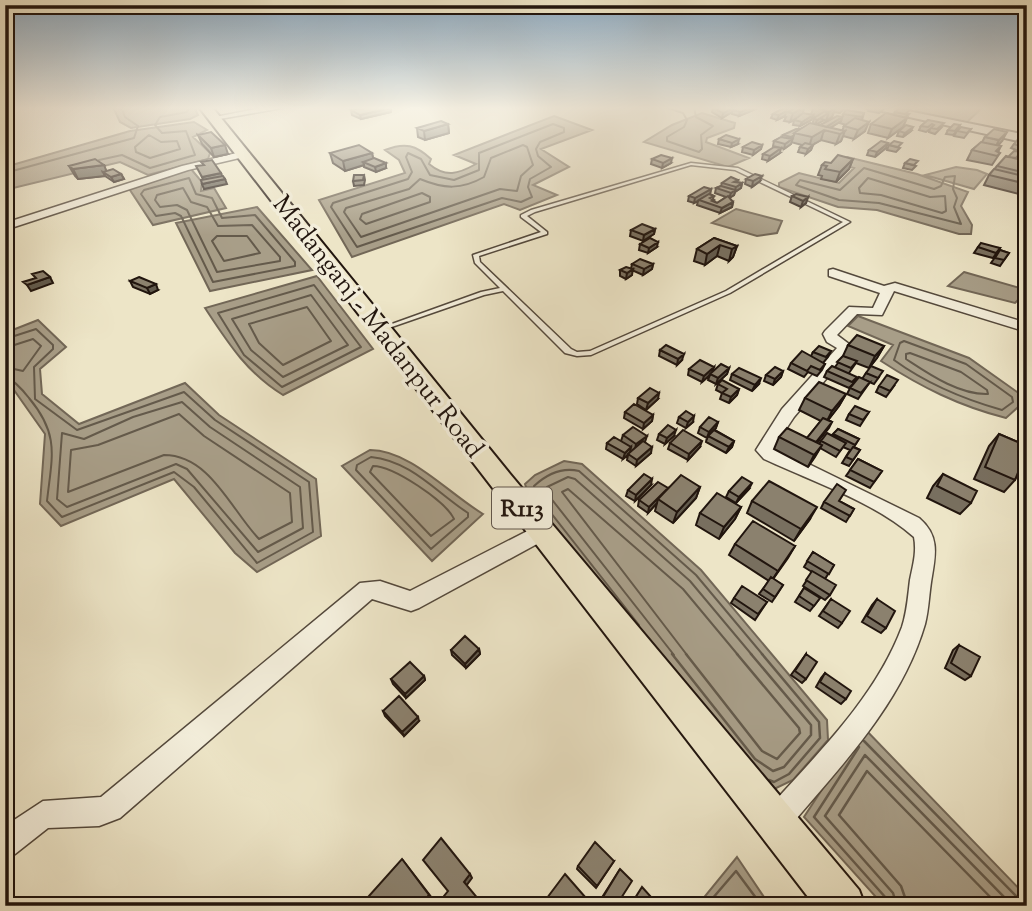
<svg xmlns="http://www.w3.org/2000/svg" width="1032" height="911" font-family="'Sorts Mill Goudy',serif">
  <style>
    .water { fill: #a89e88; stroke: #726757; stroke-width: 2 }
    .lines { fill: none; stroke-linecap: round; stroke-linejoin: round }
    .shore-far1 { stroke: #645a4b; stroke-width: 2 }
    .shore { stroke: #645a4b; stroke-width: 2.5 }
    .lane-casing { stroke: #54493c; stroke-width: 3 }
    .street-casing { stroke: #54493c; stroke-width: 3 }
    .secondary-casing { stroke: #21150e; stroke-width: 4 }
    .primary-casing { stroke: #21150e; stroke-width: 4 }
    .lane { fill: #f3eedb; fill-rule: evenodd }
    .street { fill: #f3eedb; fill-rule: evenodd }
    .secondary { fill: #f3eedb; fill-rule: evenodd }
    .primary { fill: #ede5c7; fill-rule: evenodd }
    .wall { fill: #786f5f; stroke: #21150e; stroke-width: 2; fill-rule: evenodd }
    .shaded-wall { fill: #615a4d; stroke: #21150e; stroke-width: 2 }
    .building { fill: #8b816e; stroke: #21150e; stroke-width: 2 }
    .labels { text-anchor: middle; stroke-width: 7; stroke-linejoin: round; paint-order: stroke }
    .shield { fill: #f3eedb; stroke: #60564c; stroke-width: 2 }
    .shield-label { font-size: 24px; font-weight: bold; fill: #21150e }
    .street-label { font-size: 26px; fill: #21150e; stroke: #f3eedb }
  </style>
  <rect width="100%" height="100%" fill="#ede5c7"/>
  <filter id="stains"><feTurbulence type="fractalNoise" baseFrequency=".00286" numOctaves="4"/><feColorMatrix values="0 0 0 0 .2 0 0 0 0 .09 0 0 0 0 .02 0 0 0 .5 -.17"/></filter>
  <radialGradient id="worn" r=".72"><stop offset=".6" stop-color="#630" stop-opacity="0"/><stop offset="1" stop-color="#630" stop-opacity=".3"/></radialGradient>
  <path class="water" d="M194 107 198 115 190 119 131 128 120 122 113 107Z
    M918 107H983L964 125 916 111Z
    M702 113 735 123 734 128 707 138 706 142 749 158 728 167 644 142 672 125Z
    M554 116 592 130 541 149 569 167 533 185 557 195 520 210 504 204 352 257 319 200 405 173 399 160 385 150C405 142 416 145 431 159L429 164C446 178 458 174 476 164L454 155Z
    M194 122 207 130 193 137 210 153 208 159 148 175 120 162 5 190V167L130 131Z
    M847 157 917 174 968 192 961 206 972 225 971 234H959L877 210 838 207 779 187V183L799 173 839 183 854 168 839 164Z
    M956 167 977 170 987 174 974 189 925 175Z
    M191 169 202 182 201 191 214 188 226 208 153 225 128 187Z
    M257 207 312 270 210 291 176 223Z
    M736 209 782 221 777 233 757 236 712 223Z
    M964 272 1027 290V291L1015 303 948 286Z
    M317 276 373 349 283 395C247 373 228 343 205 308Z
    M858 316 969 358 1027 399 1006 418C959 406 921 387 881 361L893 345 848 326Z
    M38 320 66 347 40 369 42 394 79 424 185 383 219 415 316 479 321 536 257 572 235 553 174 479 61 526 40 504 45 434 9 383H5V333Z
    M370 450C410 450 448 493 483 514L432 561 342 466Z
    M564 461 582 464 701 570 827 720 828 740 793 780 772 790 744 770 530 498 525 484 535 475Z
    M863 727 1027 897V906H884L804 817Z
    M737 857 770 906H697Z"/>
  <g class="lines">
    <path class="shore-far1" d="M665 107 683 113 687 120 684 127 667 137V141L699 152 702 149 701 135 713 126 696 117 694 107
      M553 124 564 128V132L540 142 536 149 538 156 551 167 530 179 528 187 532 197 521 202 502 198 357 247 331 207 333 203 408 179 412 172 406 157 408 153 421 159 430 175 454 180 479 170V153Z
      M149 135 161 142 177 141 180 149 150 158 136 152 135 147Z
      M523 145 527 147 533 165 521 176 517 191 500 189 361 237 344 212 346 208 409 189 420 179C444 189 461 190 484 177L491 158Z
      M99 160 122 155 150 168 195 155 186 131 162 133 155 125 160 117 187 112 189 107
      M864 168 934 189 941 186 945 177 955 176 953 189 957 198 954 207 961 224 879 203 839 200 796 185 800 180 840 190Z
      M5 173 134 138 138 126 125 117 121 107
      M189 178 196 194 212 198 222 218 255 215 295 262V266L213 282 181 216 175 213 156 216 141 194 144 190Z
      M868 178 930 197 945 196 946 211 942 213 881 195 860 193 859 188Z
      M183 188 191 202 207 207 218 226 252 225 280 257V261L217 272 187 210 177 205 160 207 155 200 157 195Z
      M422 193 430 197V202L366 224 360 219 362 214Z
      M217 236H247L260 253 224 261 212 241Z
      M314 285 361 347 282 387 244 355 218 313Z
      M311 295 348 345 283 377 251 350 232 319Z
      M307 307 331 341 283 365 259 343 249 324Z
      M5 339 36 329 53 345V349L34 367 35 399 77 430 184 392 215 420 309 482 313 532 257 563 194 487 174 472 62 517 47 501C52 456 60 435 29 398 22 389 15 381 5 376
      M904 341 966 364 1012 397 1013 402 1002 410C963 399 927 384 894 360L900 343Z
      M5 348 33 339 41 346 23 371 5 367
      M910 353 961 372 987 390 988 394C959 395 929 374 906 359V354Z
      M182 402 210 427 300 487 303 528 258 552 187 469 176 464 67 507 57 499 62 433 84 439 133 417Z
      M179 414 204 436 290 493 292 522 259 539C231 510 210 455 164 455L68 492 71 450 98 445Z
      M371 457C411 461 436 492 468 513V517L431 549 356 470 357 465Z
      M373 466C393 466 446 501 454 519L431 536 370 472Z
      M639 625 536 494 534 486C547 474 562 467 579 471L696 575 763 655
      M674 655 546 492 547 487 568 477 575 479 690 581 752 655
      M687 655 562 492 568 489 683 589 738 655"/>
    <path class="shore" d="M672 654 755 759 773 771 784 767 811 735V725L751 654
      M686 654 762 751 777 759 800 733 799 728 737 654
      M762 654 819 722 820 738 789 774 774 782 769 780
      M864 741 1019 899 1027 901
      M859 747 814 817 886 898 888 906
      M706 906 736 871 762 906
      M897 906 893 893 825 816 865 755 1013 906
      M908 906 901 886 839 815 867 771 999 906"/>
    <defs>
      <path id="lane" d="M691 163 738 168 850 222 730 293 591 355 577 356 565 353 503 291 484 295 383 330H379L378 329 481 292 500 288 475 263 473 255 541 232 521 217V215L531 210ZM691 165 735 170 843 222 726 291 590 351 577 352 571 349 480 262 479 256 547 234V232L527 216 535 212Z"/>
      <path id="street" d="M266 107H288L214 120 210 118Z
        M245 151 250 154 248 156 188 170 5 230V223L182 166Z
        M833 269 884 286 895 283 1027 323V332L894 291 882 315 857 314 837 335 853 347 794 417 774 447 919 518C939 535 936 553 932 576 929 592 929 609 925 624 901 706 838 769 785 832L775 836 765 832 761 822 765 812C815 756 875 699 902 627 907 612 908 596 910 580 913 565 917 552 914 537 873 501 813 482 764 459L756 450 782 409 837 348 827 342 823 334 825 331 849 307 873 308 880 293 829 276V270Z
        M541 524 548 526 551 532 548 538 419 608 411 611 372 599 120 818 99 826 48 828 15 854 5 858V826L43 801 101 797 360 583 380 581 410 591Z"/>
      <path id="secondary" d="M864 107H888L1027 135V143Z"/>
      <path id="primary" d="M199 107H212L510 474 859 890 865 906H815Z"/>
    </defs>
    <use href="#lane" class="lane-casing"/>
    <use href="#street" class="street-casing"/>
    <use href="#secondary" class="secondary-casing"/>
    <use href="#primary" class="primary-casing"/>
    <use href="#lane" class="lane"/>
    <use href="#street" class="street"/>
    <use href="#secondary" class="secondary"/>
    <use href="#primary" class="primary"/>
  </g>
  <path class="wall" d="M713 108H757L756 109 739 116 732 114V112L722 118 712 112Z
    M780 108H804L802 114 811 115 813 108H845L840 113 834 112 832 117 826 121 824 120 816 124 820 125 842 117 846 110 864 113 862 120 865 131 854 139 843 136 841 141 836 144 821 140 812 145H813L811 150 806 154 798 152 800 147 802 145 791 142V144L784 149 773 146 774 141 782 137 783 135 814 124 813 122 814 118 816 117 813 116 811 120 800 126 793 125 794 120 790 122 784 121 786 117H784L785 116 777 120 771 118 773 114 783 108ZM842 117 840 123 846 125 844 126 842 131 830 128 841 121Z
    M869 108H884L883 110 879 113 868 111Z
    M351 110 391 112 361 119 352 115Z
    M895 112 909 114 905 117 903 127 888 138 868 133 871 124 894 115Z
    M928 120 942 127 935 134 929 132 930 129 926 132 919 130 921 126Z
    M448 124 449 133 425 140 418 137 417 128Z
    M960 125 958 130 971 129 964 138 954 136 957 131 953 135 946 134 948 130Z
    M899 131H911L903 137 897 136Z
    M198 135 228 154 214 157 202 144Z
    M985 137 1002 141 998 145 1001 146 998 152 1000 153 992 165 967 160 972 150 982 142Z
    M719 139 738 144 731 147 718 144Z
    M1027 139V149L1024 153 1011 148 1014 144Z
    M762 145 761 149 753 155 742 152 743 147Z
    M889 145 900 148 896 152 887 150Z
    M886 148 875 157 867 155 869 150Z
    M1027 151V169L1021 175 1027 177V196L984 185 989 175 997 166 1025 155Z
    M330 153H372L373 159 386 168 376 172 364 167V165L345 171 333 163Z
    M780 153 768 161 762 159 763 154Z
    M652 159 671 163 662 168 651 164Z
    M853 159 849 169 836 182 821 179 822 176 818 175 822 165Z
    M905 163 916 166 912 170 903 168Z
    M104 165 106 171 121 174 124 179 114 182 105 176 78 179 75 176 69 166Z
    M364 175 365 180 364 185 354 186 353 181Z
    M746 179 760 181 752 187 745 184Z
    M738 180 737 182 742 183 741 188 735 192 734 195 729 198 733 202 732 207 720 213 697 205 698 201 694 203 688 201 689 196 711 189 710 194 714 196 713 199 714 201 717 203 726 197 715 193 716 188 721 186 722 183Z
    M792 196 808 197 806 203 801 207 790 202Z
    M1026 202H1027V213L1020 211Z
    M655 229 654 234 643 241 630 236 631 230Z
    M714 238 737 246 733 257 729 261 717 256 705 265 694 261 697 249Z
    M640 244 657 247 648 253 639 250Z
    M978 247 1000 248 993 258 974 253Z
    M1000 250 1009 253 1000 266 991 263Z
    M632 264H653L652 269 643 275 632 270V275L626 279 620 276V270L631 269Z
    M130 281 158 290 150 294 133 287Z
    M848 345 884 346 877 358 869 368 856 363 849 373 854 383 849 388 824 377 827 371 835 367 843 356Z
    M660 350 682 360 677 365 659 356Z
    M831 351 828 357 823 363 825 364 822 370 817 376 808 372 804 377 788 369 791 363 811 356 813 352Z
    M729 368 727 374 716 384 708 380 710 375 702 382 688 375 689 369 712 372Z
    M783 371 781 377 773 385 764 381 766 375Z
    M866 373 879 377 874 384 862 379Z
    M732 374 759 384 752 391 730 380Z
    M870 382 858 399 847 394 850 388Z
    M718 384 739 389 737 395 729 403 720 399 722 393 716 390Z
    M879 386H894L886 397 876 392Z
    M846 394 839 406 828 420 832 422 829 428 817 443 819 444 821 441 832 436 838 429 859 439 854 447 860 450 849 466 842 463 850 450 843 447 836 457 820 448 808 467 774 449 779 437 807 438 821 421 799 410 805 398Z
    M638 398 658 399 646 410 637 404Z
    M625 412 653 415 652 421 643 429 624 418Z
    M869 412 860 426 846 420 849 414Z
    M679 417 693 422 686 428 677 423Z
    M718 422 715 430 734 441 732 447 726 453 706 442 707 437V438L698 433 700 427Z
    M659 434 674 436 665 444 657 440Z
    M999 434 1027 446V474L1019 470 1015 480 1004 492 974 479 989 446Z
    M623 435 645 442 651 453 636 466 627 460 628 455 623 459 606 449 607 443 621 441Z
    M670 443 700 447 688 460 668 449Z
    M858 459 882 471 870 488 846 476Z
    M943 474 971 503 960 514 927 498 933 486Z
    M651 485 635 501 626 496 628 490Z
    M700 487 696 498 673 523 655 511 657 503 648 513 638 506 639 500 668 488 667 490Z
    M749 489 736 503 726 497 729 491Z
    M752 501 810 519 794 541 747 513Z
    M839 501 854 509 846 522 821 508 824 502Z
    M741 507 735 519 719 539 696 525 700 513Z
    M735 544 795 546 773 579 783 585 772 602 759 594 769 581 729 555Z
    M813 552 834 565 825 579 830 595 825 600 803 586 812 572 804 567Z
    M804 588 820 598 810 611 795 602Z
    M734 598 767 602 755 620 731 603Z
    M831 599 842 623 838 628 819 616Z
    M877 599 886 628 881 633 862 622 872 605Z
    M959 645 971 676 965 680 945 668 953 650Z
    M479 649 480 654 466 668 452 655 451 650Z
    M806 654V679L802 683 791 675Z
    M825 673 846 699 841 704 816 687 821 678Z
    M424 676 425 680 406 698 393 684 391 679Z
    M383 711 419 721 404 736 385 716Z
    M614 861 596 888 577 869 578 866Z
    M620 869 616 906H609L601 899Z"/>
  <path class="shaded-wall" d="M391 108V112L361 119 360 115Z
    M734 108 732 112 722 118 723 113Z
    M751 108H757L756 109 739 116 740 112Z
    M804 108 802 116 790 122 793 113Z
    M835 108 832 117 826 121 829 112Z
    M786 111 785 116 777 120 779 115Z
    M813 115 811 120 800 126 802 122Z
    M842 117 841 121 825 131 826 127Z
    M820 118 824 120 815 125 817 120Z
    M907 118 903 127 888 138 892 129Z
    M869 122 865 131 854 139 858 130Z
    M448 124 449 133 425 140 424 131Z
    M913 127 911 131 903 137 905 133Z
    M824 130 821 140 809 147 812 137Z
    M845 131 841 141 836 144 840 134Z
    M1007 132 1002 141 994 150 999 140Z
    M794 135 791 144 784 149 785 144 789 141 791 137Z
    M739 139 738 144 731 147 732 143Z
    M888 143 886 148 875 157 877 152Z
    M225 145 228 154 214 157 211 148Z
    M762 145 761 149 753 155 754 150Z
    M813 145 811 150 806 154 808 149Z
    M781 148 780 153 768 161 770 156Z
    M372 153 374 162H363L364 165 345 171 343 161Z
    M672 158 671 163 662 168 663 163Z
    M853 159 849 169 836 182 840 172Z
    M386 163V168L376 172 375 167Z
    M104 165 108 175 103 172 105 176 78 179 73 169Z
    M221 173 223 178 204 182 202 177Z
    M121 174 124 179 114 182 111 177Z
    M762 176 760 181 752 187 753 181Z
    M225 179 227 184 204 189 202 184Z
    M742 183 741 188 735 192 734 195 729 198 731 193 735 190 736 187Z
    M711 189 710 194 694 203 695 198Z
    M808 197 806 203 801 207 803 201Z
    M733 202 732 207 720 213 722 208Z
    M655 229 654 234 643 241 644 235Z
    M658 242 657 247 648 253 649 248Z
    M720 245 717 256 705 265 707 254Z
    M737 246 733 257 729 261 732 249Z
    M653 264 652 269 643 275 644 269Z
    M633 269 632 275 626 279 627 273Z
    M50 277 53 283 31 291 27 285Z
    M156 284 158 290 150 294 147 288Z
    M884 346 877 358 869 368 875 356Z
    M684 354 682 360 677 365 678 359Z
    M714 367 712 373 702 382 704 376Z
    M729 368 727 374 716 384 718 378Z
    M783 371 781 377 773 385 775 379Z
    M761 378 759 384 752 391 755 385Z
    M739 389 737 395 729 403 731 397Z
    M659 393 658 399 646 410 648 403Z
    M846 394 839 406 826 423 832 411Z
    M653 415 652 421 643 429 644 423Z
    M694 416 693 422 686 428 688 422Z
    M718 422 716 428 707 438 709 432Z
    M676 430 674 436 665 444 667 438Z
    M647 436 645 442 635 450 636 444Z
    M702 441 700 447 688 460 689 454Z
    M734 441 732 447 726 453 729 447Z
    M822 445 815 457 808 467 814 455Z
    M631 447 630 453 623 459 625 453Z
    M652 447 651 453 636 466 637 460Z
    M652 479 651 485 635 501 636 495Z
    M752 483 749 489 736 503 739 497Z
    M700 487 696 498 673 523 677 512Z
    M668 488 666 494 658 499 657 503 648 513 649 507Z
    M741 507 735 519 719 539 724 527Z
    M817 507 810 519 794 541 801 529Z
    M795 546 788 558 771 582 778 571Z
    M479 649 480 654 466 668 465 664Z
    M424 676 425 680 406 698 405 694Z
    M418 717 419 721 404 736 402 732Z
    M402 859 432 898 426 906H420Z
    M470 874 472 878 466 886 464 882Z"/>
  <path class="building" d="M364 108H390L360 115 351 110Z
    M713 108H734L723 113Z
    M734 108H751L740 112 733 110Z
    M784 108H788L786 111 779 115 773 114Z
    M787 108H804L793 113 787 112 792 110Z
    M818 108H835L829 112Z
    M900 108 911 109 905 114 895 112Z
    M846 110 864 113 862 117 843 114Z
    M825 111 827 114 817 120 814 118Z
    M803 113 813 115 802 122 794 120Z
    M886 113 907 118 892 129 871 124Z
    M837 116 842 117 826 127 820 125Z
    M855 118 869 122 858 130 844 126Z
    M928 120 944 123 937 129 931 128 934 125 932 124 928 127 921 126Z
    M441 121 448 124 424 131 417 128Z
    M810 123 845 131 840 134 824 130 812 137 794 133Z
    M954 124 960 125 955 131 948 130Z
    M906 125 913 127 905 133 899 131Z
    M961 127 971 129 967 133 957 131Z
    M796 129H800L794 133V135L791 137 783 135Z
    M994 129 1007 132 999 140 985 137Z
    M211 132 225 145 211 148 198 135Z
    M726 135 739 139 732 143 719 139Z
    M781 137 792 139 785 144 774 141Z
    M1019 138 1027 140 1026 148 1014 144Z
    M881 141 888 143 877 152 869 150Z
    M894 141 902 143 898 147 889 145Z
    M752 142 762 145 754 150 743 147Z
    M981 142 1001 146 996 151 1000 153 997 156 972 150Z
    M805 143 813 145 808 149 800 147Z
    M359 145 372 153 343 161 330 153Z
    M774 147 781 148 770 156 763 154Z
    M1014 151 1021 152 1016 158 1008 157Z
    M1022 154 1027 155V166L1022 172 997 166 1006 156 1017 159Z
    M661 155 672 158 663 163 652 159Z
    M838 155 853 159 840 172 825 169 827 166 822 165 825 162 831 163Z
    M374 158 386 163 375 167 363 162Z
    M95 159 104 165 73 169 69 166Z
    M910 159 918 161 914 165 905 163Z
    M212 160 221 173 202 177 196 166 204 165 201 162Z
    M113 169 121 174 111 177 103 172Z
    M994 169 1027 177V184L989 175Z
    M755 174 762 176 753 181 746 179Z
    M354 175H364L363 180 353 181Z
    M223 176 225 179 202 184 201 180Z
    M731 177 738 180 734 182 742 183 736 187 722 183Z
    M721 186 735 190 731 193 716 188Z
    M704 187 711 189 695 198 689 196Z
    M709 194 714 196 710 198 714 200 712 201 717 203 728 196 733 202 722 208 699 200Z
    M796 194 808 197 803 201 792 196Z
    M642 224 655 229 644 235 631 230Z
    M650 238 658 242 649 248 640 244Z
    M714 238 737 246 732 249 720 245 707 254 697 249Z
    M981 243 1000 248 996 253 978 247Z
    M1000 250 1009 253 1004 260 995 258Z
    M640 259 653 264 644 269 632 264Z
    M626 267 633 269 627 273 620 270Z
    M43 271 50 277 27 285 23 282 36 278 32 274Z
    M139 277 156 284 147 288 130 281Z
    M857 335 884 346 875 356 848 345Z
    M666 345 684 354 678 359 660 350Z
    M819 346 831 351 826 357 813 352Z
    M802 351 825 364 820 370 811 366 807 371 791 363Z
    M843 356 857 361 851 368 837 362Z
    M700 360 714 367 704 376 689 369Z
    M721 364 729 368 718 378 710 374Z
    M832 366 857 377 852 382 827 371Z
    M871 366 883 371 878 378 866 373Z
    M775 367 783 371 775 379 766 375Z
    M739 368 761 378 755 385 732 374Z
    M887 375 898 380 890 391 879 386Z
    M859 377 870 382 861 393 850 388Z
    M722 380 739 389 731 397 722 393 727 389 718 384Z
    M819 382 846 394 832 411 805 398Z
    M650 388 659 393 648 403 638 398Z
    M634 404 653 415 644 423 625 412Z
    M855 406 869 412 863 420 849 414Z
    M686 411 694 416 688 422 679 417Z
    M709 417 718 422 709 432 700 427Z
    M823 418 832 422 816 442 807 438Z
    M668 425 676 430 667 438 659 434Z
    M633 427 647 436 636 444 623 435Z
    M787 428 822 445 814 455 779 437Z
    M838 429 859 439 855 445 833 434Z
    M683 430 702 441 689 454 670 443Z
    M714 430 734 441 729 447 708 436Z
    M827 433 846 443 840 451 821 441Z
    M999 434 1027 446V450L1015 480 985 467Z
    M614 437 631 447 625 453 607 443Z
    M643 441 652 447 637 460 628 454Z
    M853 447 860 450 853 460 846 457Z
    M858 459 882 471 874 482 850 470Z
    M644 474 652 479 636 495 628 490Z
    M943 474 977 491 971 503 937 486Z
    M681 475 700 487 677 512 658 499Z
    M742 477 752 483 739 497 729 491Z
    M769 481 817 507 801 529 752 501Z
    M658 482 668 488 649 507 639 500Z
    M837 484 846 490 839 501 854 509 850 516 824 502Z
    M717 493 741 507 724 527 700 513Z
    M753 521 795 546 778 571 735 544Z
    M813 552 834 565 829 574 807 561Z
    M812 571 836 585 830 595 806 580Z
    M771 577 783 585 775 597 763 589Z
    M742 586 767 602 758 614 734 598Z
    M804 588 820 598 814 606 799 596Z
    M831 599 850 611 842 623 823 611Z
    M877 599 895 611 886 628 867 616Z
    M465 636 479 649 465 664 451 650Z
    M959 645 980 657 971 676 951 663Z
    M806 654 817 662 806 679 795 671Z
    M410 662 424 676 405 694 391 679Z
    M825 673 851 691 846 699 820 682Z
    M399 696 418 717 402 732 383 711Z
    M441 838 470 874 464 882 484 906H436L448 891 423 860Z
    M595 842 614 861 597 886 578 866Z
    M402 859 429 895 420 906H360Z
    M620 869 632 881 616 906H612L603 897Z
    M565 874 593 906H541Z
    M642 887 652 898 647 906H630Z
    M498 899 503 906H493Z"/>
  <linearGradient id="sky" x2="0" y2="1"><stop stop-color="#8eabc2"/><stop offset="0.46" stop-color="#f7f3e6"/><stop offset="1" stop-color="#f7f3e6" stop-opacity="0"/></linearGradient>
  <rect width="1032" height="235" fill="url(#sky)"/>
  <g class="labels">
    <rect class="shield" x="492" y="487.5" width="60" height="41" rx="5"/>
    <g class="shield-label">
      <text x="522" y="516">R113</text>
    </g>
    <g class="street-label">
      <text transform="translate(379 326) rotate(52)" y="9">Madanganj - Madanpur Road</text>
    </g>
  </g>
  <rect width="1032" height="911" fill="none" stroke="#ede5c7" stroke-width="28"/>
  <rect x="7" y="7" width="1018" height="897" fill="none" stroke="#21150e" stroke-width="3.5"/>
  <rect x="14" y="14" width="1004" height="883" fill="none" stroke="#21150e" stroke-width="2"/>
  <rect width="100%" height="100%" filter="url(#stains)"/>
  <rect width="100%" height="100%" fill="url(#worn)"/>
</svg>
